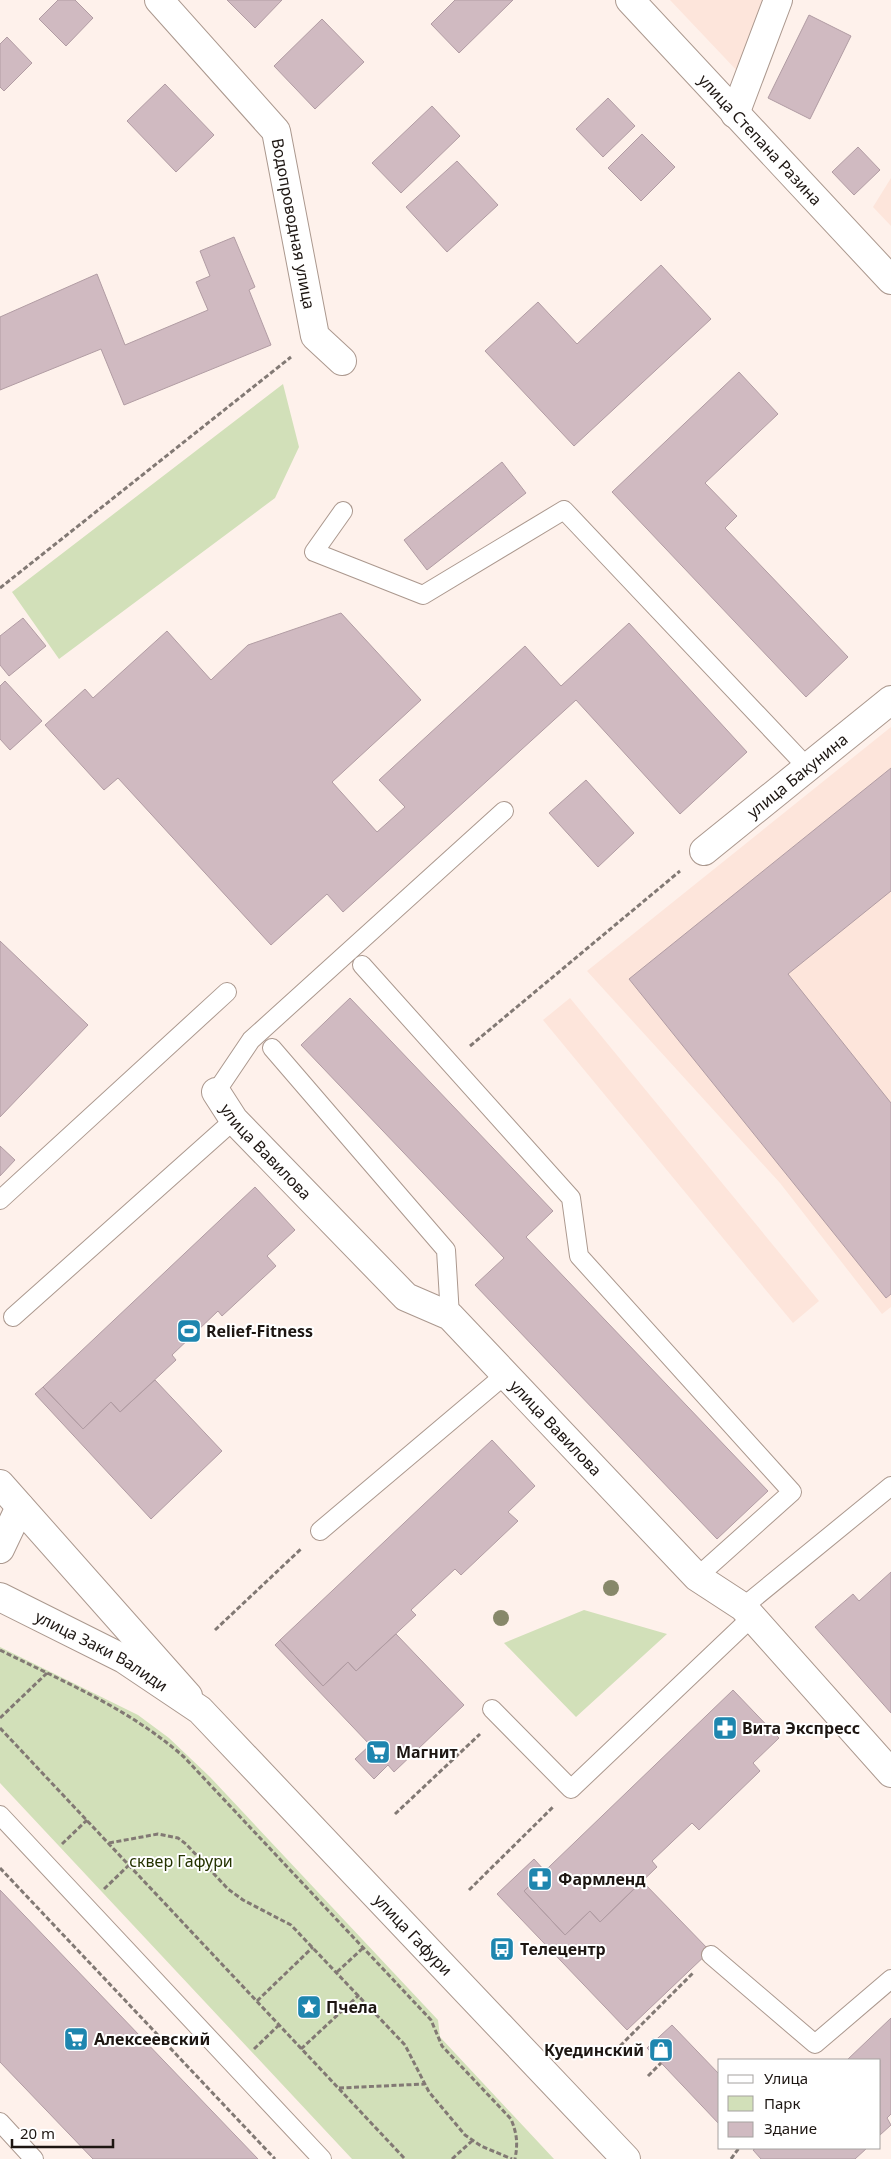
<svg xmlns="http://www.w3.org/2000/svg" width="891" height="2159" font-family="'Noto Sans',sans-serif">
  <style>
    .built { fill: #fde5db }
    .green { fill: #d2e0b9 }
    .building { fill: #d0bac1; stroke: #b19ca3 }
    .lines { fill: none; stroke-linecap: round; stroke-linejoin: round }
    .service-casing { stroke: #ab988e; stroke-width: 20 }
    .minor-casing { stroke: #ab988e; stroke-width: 30 }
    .secondary-casing { stroke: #ab988e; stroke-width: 30 }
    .path { stroke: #827974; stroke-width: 3; stroke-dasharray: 5 2.5; stroke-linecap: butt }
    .service { stroke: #fff; stroke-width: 18 }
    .minor { stroke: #fff; stroke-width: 28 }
    .secondary { stroke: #fff; stroke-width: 28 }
    .tree { fill: #87886a }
    .labels { text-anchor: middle; stroke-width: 4; stroke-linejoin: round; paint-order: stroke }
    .street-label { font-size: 16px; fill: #1d1612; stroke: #fff }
    .poi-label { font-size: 16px; font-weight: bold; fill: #1d1612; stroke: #fff; text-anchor: start }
    .park-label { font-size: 16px; fill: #253300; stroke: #fff }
  </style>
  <rect width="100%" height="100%" fill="#fef1eb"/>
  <path class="built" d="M670 0H770L741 75Z
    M891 178V226L873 207Z
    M891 727V1307L882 1314 780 1183 587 971Z
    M570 998 819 1301 793 1323 543 1020Z"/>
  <path class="green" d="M283 384 299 447 275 498 59 659 12 592Z
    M584 1610 667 1634 576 1717 504 1643Z
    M0 1647 138 1715 169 1738 210 1777 438 2020 440 2037 554 2159H352L0 1783Z"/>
  <path class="building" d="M58 0H75L93 18 66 46 39 19Z
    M227 0H282L255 28Z
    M455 0H513L459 53 431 24Z
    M809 15 851 36 810 119 768 98Z
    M322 19 364 62 315 109 274 66Z
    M7 37 32 63 4 91 0 87V44Z
    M165 84 214 135 176 172 127 121Z
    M608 98 635 126 603 157 576 129Z
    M432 106 460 136 401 193 372 163Z
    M642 134 675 167 641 201 608 168Z
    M858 147 880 170 854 195 832 172Z
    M457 161 498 205 447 252 406 207Z
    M234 237 255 287 249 290 271 345 124 405 101 349 0 390V317L97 274 125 345 208 310 196 282 210 276 200 251Z
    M661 265 711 319 574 446 485 351 538 302 577 344Z
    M739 372 778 414 705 483 737 516 725 528 848 657 806 697 612 492Z
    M502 462 526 493 427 570 404 540Z
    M341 613 421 700 332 782 377 832 405 807 379 780 525 646 561 686 629 623 747 752 680 814 576 700 343 912 327 894 271 945 118 778 104 790 45 725 85 689 93 698 167 631 211 680 248 645Z
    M23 618 46 646 9 676 0 665V636Z
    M5 681 42 721 10 750 0 739V686Z
    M891 768V891L788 974 891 1103V1294L886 1298 629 979Z
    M586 780 634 833 598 867 549 813Z
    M0 941 88 1025 0 1117Z
    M350 998 553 1211 526 1237 768 1491 717 1539 475 1285 504 1258 301 1045Z
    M0 1146 15 1160 0 1176Z
    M255 1187 295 1230 267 1256 276 1266 222 1316 218 1311 172 1355 176 1360 120 1412 111 1402 83 1429 43 1387Z
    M155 1380 222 1451 151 1519 35 1394 43 1387 83 1429 111 1402 120 1412Z
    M492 1440 535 1486 508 1512 518 1521 461 1575 455 1569 411 1610 416 1615 356 1671 348 1662 323 1686 280 1640Z
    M891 1572V1713L815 1627 853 1594 859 1601Z
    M396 1634 464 1705 394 1772 388 1765 374 1779 355 1759 370 1745 275 1645 280 1640 323 1686 348 1662 356 1671Z
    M733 1690 779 1738 753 1763 760 1771 699 1830 692 1823 652 1861 657 1867 600 1922 590 1911 565 1935 524 1891Z
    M534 1859 545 1871 524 1891 565 1935 590 1911 600 1922 642 1881 710 1951 627 2030 497 1894Z
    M0 1890 258 2159H93L0 2062Z
    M891 2018V2114L887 2118 891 2125 880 2135V2060H847Z
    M672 2025 720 2075V2125L647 2048Z
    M756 2148H867L855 2159H761L753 2150Z"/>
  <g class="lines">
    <defs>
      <path id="service" d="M343 511 314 552 423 595 564 510 807 767
        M362 965 571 1198 579 1256 792 1492 697 1577
        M272 1048 446 1250 450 1316
        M216 1092 251 1040 504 811
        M0 1200 227 992
        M13 1317 234 1120
        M320 1531 506 1374
        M743 1607 891 1486
        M492 1709 571 1789 752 1617
        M0 1815 322 2159
        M711 1955 815 2044 891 1979
        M0 2122 34 2159"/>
      <g id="minor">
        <path id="s1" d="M159 0 276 131 315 336 342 361"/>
        <path id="s2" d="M630 0 891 280"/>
        <path d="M735 114 778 0"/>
        <path id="s3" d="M704 851 891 700"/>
        <path id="s4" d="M216 1092 234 1120 406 1297 450 1316 697 1577 743 1607 891 1773"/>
        <path d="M0 1484 188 1696"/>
        <path d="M0 1549 20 1507"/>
      </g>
      <g id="secondary">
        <path id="s5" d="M0 1597 124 1659 200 1710 626 2159"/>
      </g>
    </defs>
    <use href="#service" class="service-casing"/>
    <use href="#minor" class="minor-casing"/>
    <use href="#secondary" class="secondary-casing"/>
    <path class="path" d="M0 588 291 357
      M470 1046 680 871
      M215 1630 302 1548
      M0 1650C64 1682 130 1709 184 1757L431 2020 442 2046 511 2119C517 2134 518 2143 515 2159
      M0 1718 47 1673
      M0 1728 405 2159
      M395 1814 480 1734
      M109 1843 158 1834 178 1838 186 1844 228 1889 243 1900 291 1925 405 2045 429 2092 465 2135 481 2146 512 2159
      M62 1844 87 1820
      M0 1868 275 2159
      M104 1889 129 1865
      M469 1890 553 1807
      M337 1972 363 1948
      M257 2001 313 1947
      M620 2046 693 1973
      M254 2049 279 2025
      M301 2049 359 1995
      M648 2076 661 2063
      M339 2088 425 2084
      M452 2159 472 2141
      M731 2159 739 2148"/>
    <use href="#service" class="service"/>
    <use href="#minor" class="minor"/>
    <use href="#secondary" class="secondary"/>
  </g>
  <g class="tree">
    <circle cx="611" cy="1588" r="8"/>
    <circle cx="501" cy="1618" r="8"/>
  </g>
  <defs>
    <symbol id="stadium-square" viewBox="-11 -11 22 22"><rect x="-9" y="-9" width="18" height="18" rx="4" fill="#1e86af" stroke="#fff"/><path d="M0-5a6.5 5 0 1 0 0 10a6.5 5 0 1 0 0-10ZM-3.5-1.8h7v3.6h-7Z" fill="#fff"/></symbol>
    <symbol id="pharmacy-square" viewBox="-11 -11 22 22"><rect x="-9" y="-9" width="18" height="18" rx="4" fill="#1e86af" stroke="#fff"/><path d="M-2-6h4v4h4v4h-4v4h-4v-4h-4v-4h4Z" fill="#fff"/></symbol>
    <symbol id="supermarket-square" viewBox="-11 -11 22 22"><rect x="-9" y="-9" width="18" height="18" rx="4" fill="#1e86af" stroke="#fff"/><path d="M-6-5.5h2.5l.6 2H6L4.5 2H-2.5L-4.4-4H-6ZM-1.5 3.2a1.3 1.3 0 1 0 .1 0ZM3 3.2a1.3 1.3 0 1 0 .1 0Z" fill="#fff"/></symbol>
    <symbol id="bus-square" viewBox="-11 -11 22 22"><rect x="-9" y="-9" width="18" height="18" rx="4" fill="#1e86af" stroke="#fff"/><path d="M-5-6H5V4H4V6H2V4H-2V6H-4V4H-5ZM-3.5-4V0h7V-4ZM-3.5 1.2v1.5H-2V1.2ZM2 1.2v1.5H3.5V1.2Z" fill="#fff"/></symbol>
    <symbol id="sight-square" viewBox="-11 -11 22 22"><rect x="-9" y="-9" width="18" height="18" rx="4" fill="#1e86af" stroke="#fff"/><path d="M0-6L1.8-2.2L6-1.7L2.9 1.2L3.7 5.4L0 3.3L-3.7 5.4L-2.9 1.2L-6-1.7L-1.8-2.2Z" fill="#fff"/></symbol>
    <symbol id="shop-square" viewBox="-11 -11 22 22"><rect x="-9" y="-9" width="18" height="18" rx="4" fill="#1e86af" stroke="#fff"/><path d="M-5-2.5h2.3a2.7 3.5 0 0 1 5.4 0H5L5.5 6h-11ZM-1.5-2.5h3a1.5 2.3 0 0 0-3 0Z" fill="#fff"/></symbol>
  </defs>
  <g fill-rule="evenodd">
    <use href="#stadium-square" x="175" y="1317" width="28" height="28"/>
    <use href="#pharmacy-square" x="711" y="1714" width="28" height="28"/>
    <use href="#supermarket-square" x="364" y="1738" width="28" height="28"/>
    <use href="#pharmacy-square" x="526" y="1865" width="28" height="28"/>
    <use href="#bus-square" x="488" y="1935" width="28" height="28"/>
    <use href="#sight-square" x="295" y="1993" width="28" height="28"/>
    <use href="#supermarket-square" x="62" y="2025" width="28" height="28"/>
    <use href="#shop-square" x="647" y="2036" width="28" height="28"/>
  </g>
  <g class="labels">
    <g class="street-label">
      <text dy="6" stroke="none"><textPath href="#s2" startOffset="191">улица Степана Разина</textPath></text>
      <text dy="6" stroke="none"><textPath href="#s1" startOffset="270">Водопроводная улица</textPath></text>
      <text dy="6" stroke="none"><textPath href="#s3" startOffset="120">улица Бакунина</textPath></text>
      <text dy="6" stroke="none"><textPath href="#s4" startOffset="78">улица Вавилова</textPath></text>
      <text dy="6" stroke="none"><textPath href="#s4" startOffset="482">улица Вавилова</textPath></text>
      <text dy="6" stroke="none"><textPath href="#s5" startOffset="115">улица Заки Валиди</textPath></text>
      <text dy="6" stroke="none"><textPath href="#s5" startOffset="540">улица Гафури</textPath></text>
    </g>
    <g class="poi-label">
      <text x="206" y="1337">Relief-Fitness</text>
      <text x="742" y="1734">Вита Экспресс</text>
      <text x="396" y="1758">Магнит</text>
      <text x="558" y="1885">Фармленд</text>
      <text x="520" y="1955">Телецентр</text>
      <text x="326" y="2013">Пчела</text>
      <text x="94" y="2045">Алексеевский</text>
      <text x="644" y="2056" text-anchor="end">Куединский</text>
    </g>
    <g class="park-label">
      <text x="181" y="1867">сквер Гафури</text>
    </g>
  </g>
  <rect x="718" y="2059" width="162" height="90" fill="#ffffff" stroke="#a5a2a0"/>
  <rect x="728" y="2075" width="25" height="8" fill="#ffffff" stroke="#a5a2a0"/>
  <text x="764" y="2084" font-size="15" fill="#1d1612">Улица</text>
  <rect x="728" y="2096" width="25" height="15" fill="#d2e0b9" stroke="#a5a2a0"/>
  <text x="764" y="2109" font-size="15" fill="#1d1612">Парк</text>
  <rect x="728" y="2122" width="25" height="15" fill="#d0bac1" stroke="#a5a2a0"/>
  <text x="764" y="2134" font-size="15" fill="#1d1612">Здание</text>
  <path d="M12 2139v8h101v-8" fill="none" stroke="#1d1612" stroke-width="2.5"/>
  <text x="20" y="2139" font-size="15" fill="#1d1612" stroke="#ffffff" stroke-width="4" paint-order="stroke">20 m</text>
</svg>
